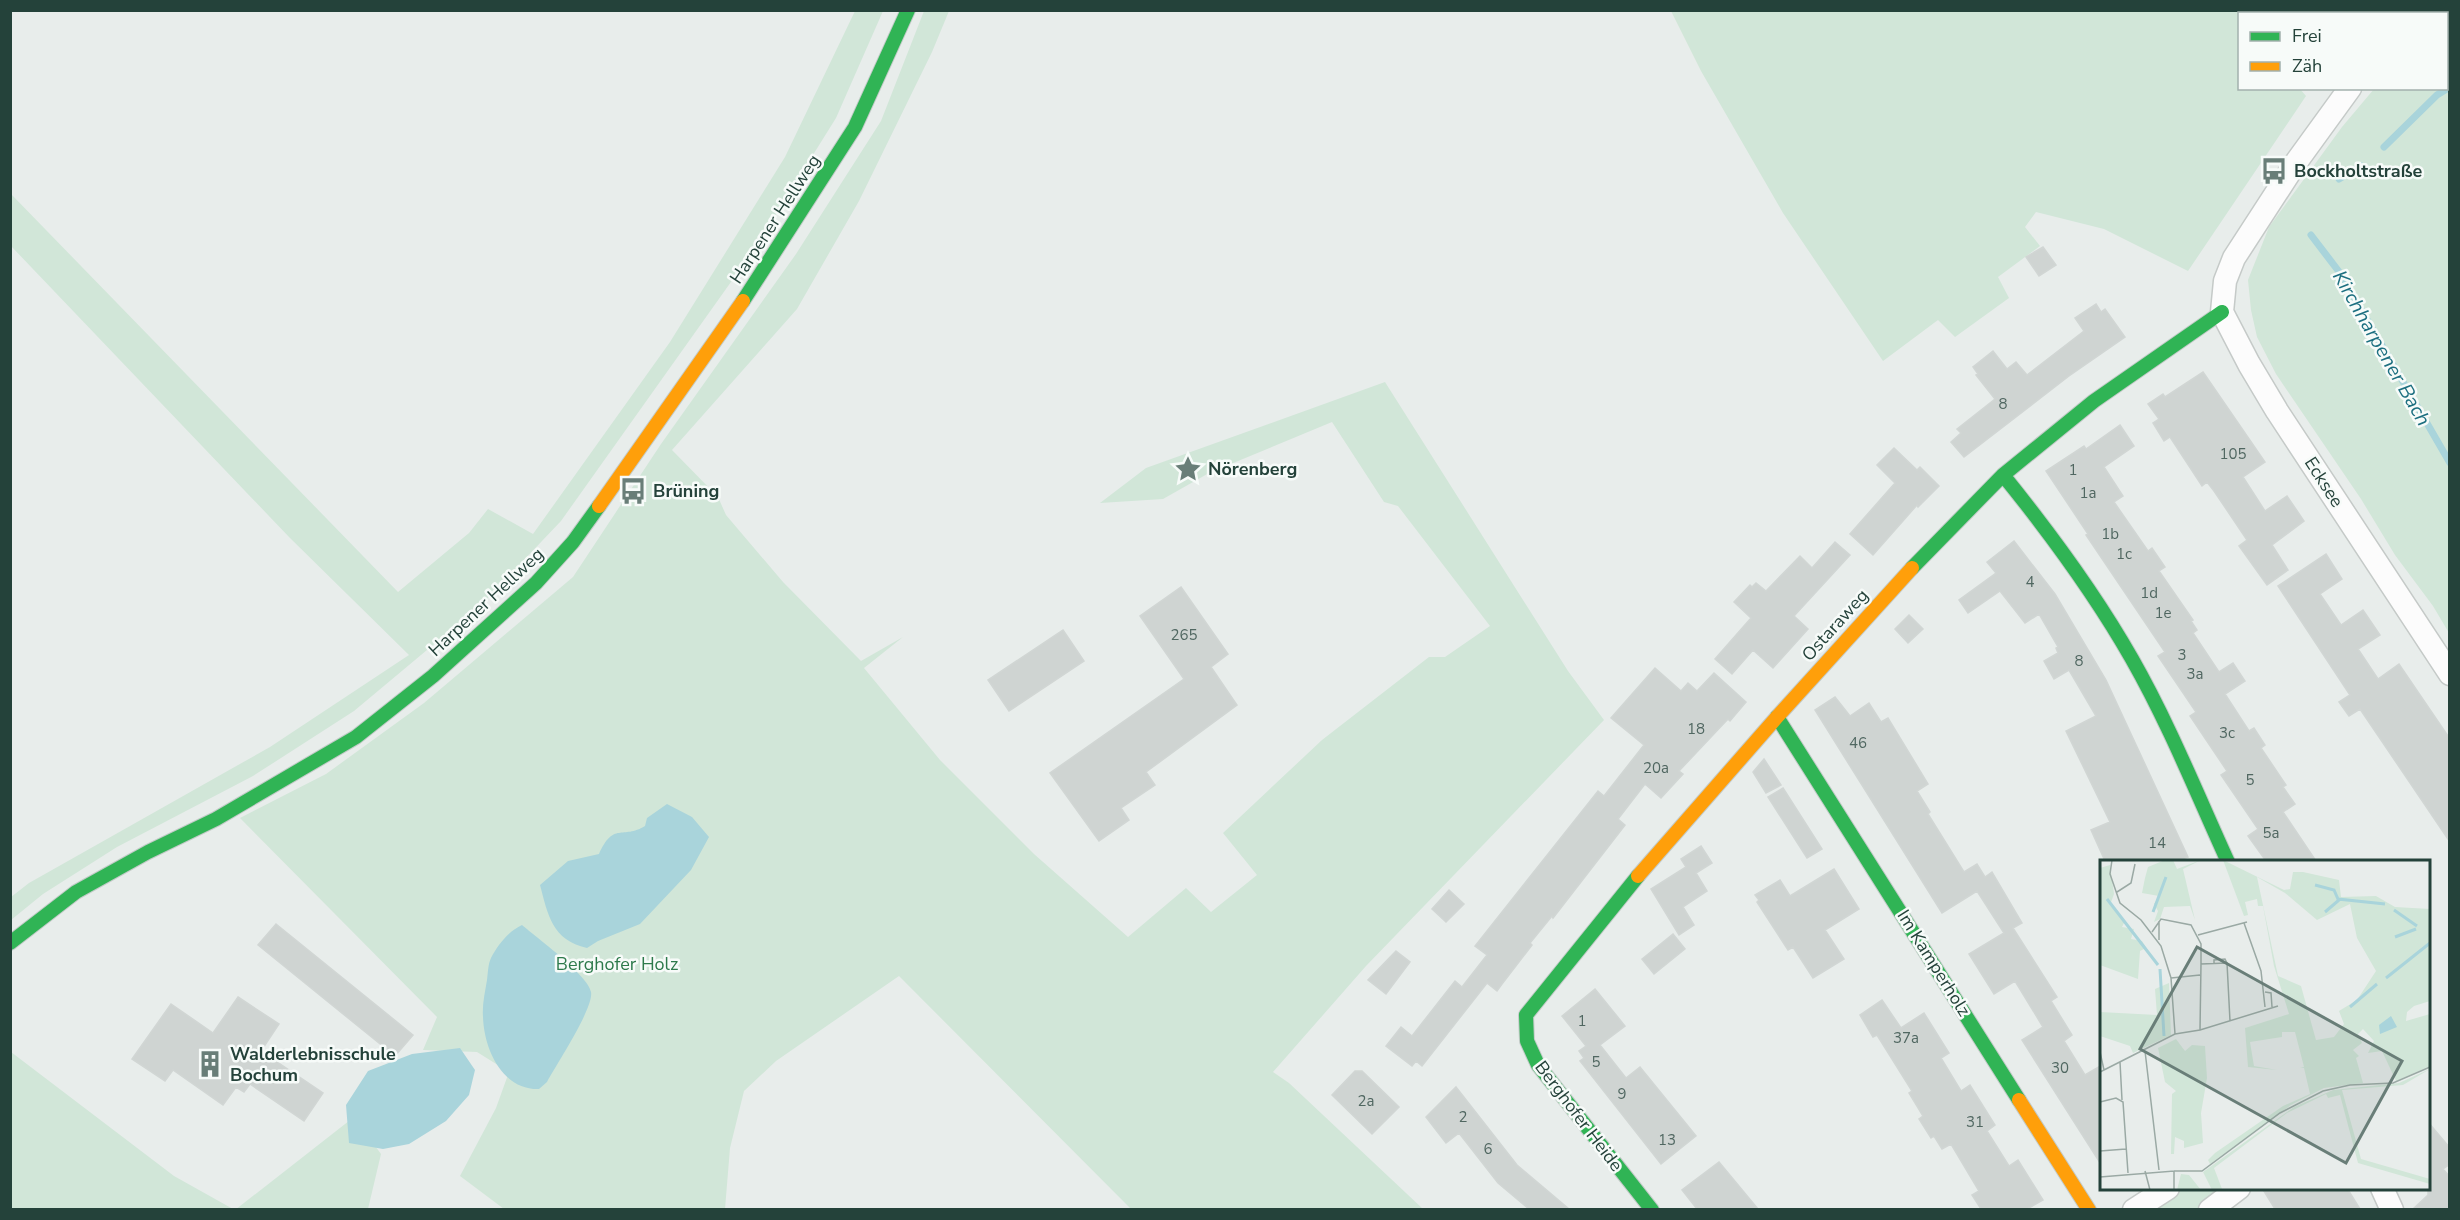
<svg xmlns="http://www.w3.org/2000/svg" width="2460" height="1220" font-family="'Nunito Sans',sans-serif">
  <style>
    .green { fill: #d1e6d8 }
    .water { fill: #a9d4db }
    .lines { fill: none; stroke-linecap: round; stroke-linejoin: round }
    .stream { stroke: #a9d4db; stroke-width: 7 }
    .building { fill: #cfd4d2; stroke: #d1d6d4; stroke-width: 1.5 }
    .street-casing { stroke: #c5cac8; stroke-width: 25 }
    .fast-casing { stroke: #c3cbc8; stroke-width: 16 }
    .slow-casing { stroke: #c3cbc8; stroke-width: 16 }
    .street { stroke: #fcfcfc; stroke-width: 22 }
    .fast { stroke: #30b455; stroke-width: 14 }
    .slow { stroke: #ff9f0a; stroke-width: 14 }
    .labels { text-anchor: middle; stroke-width: 5; stroke-linejoin: round; paint-order: stroke }
    .number-label { font-size: 15px; fill: #506761 }
    .poi-label { font-size: 18px; font-weight: bold; fill: #24423a; stroke: #f7fbf9; text-anchor: start }
    .street-label { font-size: 18px; fill: #24423a; stroke: #f7fbf9 }
    .park-label { font-size: 18px; fill: #2d7a4b; stroke: #f7fbf9 }
    .water-label { font-size: 20px; font-style: italic; fill: #1c6f80; stroke: #f7fbf9 }
    .inset-river { fill: none; stroke: #a9d4db; stroke-width: 3 }
    .inset-road { fill: none; stroke: #9aa9a4; stroke-width: 1.5 }
    .view { fill: #697e78; fill-opacity: 0.15; stroke: #697e78; stroke-width: 3 }
    .inset-edge { fill: none; stroke: #24423a; stroke-width: 3 }
  </style>
  <rect width="100%" height="100%" fill="#e8edeb"/>
  <path class="green" d="M855 11H883L836 118 753 251 561 521 482 604 354 711 253 776 117 847 43 894 11 920V897L29 883 270 747 409 655 290 538 11 246V194L398 592 469 533 488 509 533 534 670 342 785 157Z
    M924 11H949L932 52 859 201 797 309 672 450 718 497 726 515 783 582 861 661 903 637 864 668 940 760 1034 854 1128 937 1186 888 1211 912 1257 875 1223 833 1322 740 1429 657H1445L1490 626 1398 506 1384 502 1332 422 1209 473 1163 499 1100 503 1146 468 1385 382 1568 671 1604 720 1366 966 1273 1072 1289 1083 1423 1209H1131L899 976 776 1061 744 1091 730 1148 725 1209H504L460 1176 496 1108 509 1072 477 1052 423 1050 437 1017 240 818 326 774 424 703 573 577 661 444 796 254 881 121Z
    M1671 11H2243L2245 13 2240 14V88L2300 89 2306 96 2188 271 2104 229 2036 212 2025 227 2040 246 1998 277 2009 298 1955 337 1938 320 1883 361 1783 213 1701 71Z
    M2437 11H2450L2449 633 2433 606 2395 555 2361 499 2276 374 2257 337 2251 310 2248 280 2269 227 2342 127 2374 89 2446 88V14L2434 13Z
    M11 1052 174 1176 233 1209H11Z
    M354 1117 381 1154 368 1209 235 1210Z
    M2181 1189H2221L2200 1209 2147 1210Z"/>
  <path class="water" d="M667 804 692 817 709 837 691 870 640 924 598 941 587 948C552 940 548 915 540 885L568 861 599 854C614 821 622 840 645 826L647 818Z
    M522 925C536 937 589 976 591 992 594 1008 556 1065 547 1082L539 1089C502 1090 484 1049 483 1017 482 1005 485 992 487 980 488 973 488 964 491 958 498 944 509 931 522 925Z
    M460 1048 475 1070 469 1095 446 1121 409 1144 383 1149 349 1143 346 1105 368 1071 412 1054Z"/>
  <g class="lines">
    <path class="stream" d="M2384 147 2437 95 2450 87
      M2339 179 2361 166
      M2311 235 2340 273 2450 463"/>
  </g>
  <path class="building" d="M2043 247 2056 265 2039 276 2026 257Z
    M2096 304 2101 312 2105 309 2125 337 2069 376 1964 457 1951 442 1961 433 1957 429 1995 399 1976 375 1978 374 1973 367 1993 351 2007 369 2016 362 2027 375 2084 331 2075 318Z
    M2203 372 2265 462 2243 477 2265 511 2287 496 2304 521 2272 545 2288 570 2267 585 2239 546 2247 540 2214 491 2207 482 2202 486 2170 437 2164 441 2153 423 2159 419 2148 404 2163 394 2165 397Z
    M2120 425 2134 446 2104 467 2123 496 2114 502 2148 551 2152 548 2165 567 2159 571 2193 620 2191 621 2197 630 2193 633 2219 672 2233 663 2245 681 2225 694 2249 731 2254 728 2265 745 2261 748 2286 785 2283 787 2295 804 2283 812 2316 861H2266L2248 836 2258 829 2221 775 2227 771 2190 716 2196 712 2158 656 2165 652 2086 535 2088 534 2046 471 2084 446 2086 449Z
    M1894 448 1917 470 1920 467 1939 486 1918 507 1917 505 1873 555 1850 534 1895 483 1877 465Z
    M2014 541 2055 594 2106 680 2188 857 2177 861H2105L2091 830 2110 822 2066 731 2096 716 2069 670 2054 679 2044 661 2058 653 2056 648 2058 647 2039 614 2025 623 2000 591 1968 613 1959 600 1996 573 1987 562Z
    M1835 542 1850 555 1794 616 1808 629 1773 668 1753 650 1732 674 1715 659 1751 618 1734 602 1750 585 1752 587 1756 583 1766 591 1800 556 1812 568Z
    M2326 554 2342 579 2320 594 2341 625 2363 610 2380 635 2358 649 2378 679 2399 664 2450 739V842L2360 709 2349 716 2339 702 2350 695 2278 586Z
    M1181 587 1228 654 1211 667 1237 705 1146 772 1155 785 1121 808 1129 820 1099 841 1050 773 1184 679 1140 616Z
    M1909 615 1923 629 1908 643 1895 629Z
    M1063 630 1084 661 1009 711 988 680Z
    M1655 668 1681 691 1688 683 1697 691 1714 673 1746 702 1730 721 1728 719 1679 771 1683 774 1661 798 1645 784 1618 819 1625 825 1553 918 1552 916 1530 943 1532 945 1502 984 1497 991 1487 983 1422 1066 1416 1061 1412 1066 1386 1046 1401 1027 1412 1036 1455 981 1462 987 1487 955 1475 946 1598 791 1604 796 1644 745 1611 718Z
    M1835 697 1850 716 1869 703 1881 722 1888 718 1928 784 1917 791 1930 812 1928 814 1964 872 1977 864 1985 877 1992 872 2022 923 2013 928 2057 997 2051 1001 2072 1035 2064 1041 2085 1075 2102 1065V1166L2022 1040 2043 1027 2015 981 1994 994 1969 954 2004 933 1977 891 1942 913 1815 710Z
    M1764 759 1781 785 1766 793 1753 772Z
    M1783 788 1822 849 1807 858 1768 797Z
    M1701 846 1712 863 1696 873 1707 891 1683 907 1694 925 1679 935 1651 889 1686 867 1681 859Z
    M1834 869 1859 909 1825 930 1844 959 1813 978 1793 947 1788 950 1757 902 1759 900 1755 895 1780 880 1790 896Z
    M1449 890 1464 904 1446 922 1432 909Z
    M276 924 413 1035 395 1056 258 945Z
    M1673 934 1685 949 1654 974 1642 959Z
    M1396 951 1410 962 1386 994 1368 980Z
    M1595 989 1625 1026 1600 1045 1626 1078 1640 1067 1696 1136 1661 1164 1580 1061 1584 1058 1579 1051 1586 1046 1562 1016Z
    M238 997 279 1024 261 1051 323 1093 304 1121 250 1084 244 1092 236 1087 223 1105 173 1070 165 1081 132 1059 171 1004 213 1033Z
    M1882 1000 1901 1028 1924 1013 1949 1053 1941 1058 1961 1091 1970 1085 1995 1125 1987 1131 2009 1166 2018 1160 2043 1200 2027 1209H1981L1972 1195 1979 1191 1951 1144 1942 1149 1934 1136 1931 1138 1919 1119 1923 1116 1909 1093 1912 1091 1877 1035 1873 1037 1860 1015Z
    M1355 1071H1362L1399 1107 1372 1134 1332 1095Z
    M1456 1087 1517 1165 1569 1209H1529L1498 1183 1459 1133 1446 1143 1426 1117Z
    M2428 1122 2450 1148V1164L2443 1169 2450 1177V1209H2413L2428 1195Z
    M1719 1162 1758 1209H1697L1682 1190Z
    M2262 1188H2347L2360 1209H2275Z"/>
  <g class="lines">
    <defs>
      <path id="street" d="M2405 14 2407 10
        M2350 88 2297 161 2234 258 2225 281 2222 312 2249 364 2277 411 2450 674
        M2382 1188 2392 1210
        M2134 1210 2168 1188
        M2210 1210 2239 1188"/>
      <path id="fast" d="M743 301 855 127 908 10
        M2003 475C2050 533 2095 594 2132 659 2169 724 2197 794 2228 862
        M1912 568 2003 475 2094 401 2222 312
        M1777 717 2019 1100
        M1638 876 1526 1015 1527 1041 1538 1065 1652 1210
        M10 943 76 892 148 852 216 819 356 737 433 676 536 583 573 542 599 506"/>
      <path id="slow" d="M599 506 743 301
        M1638 876 1777 717 1912 568
        M2019 1100 2089 1210"/>
    </defs>
    <use href="#street" class="street-casing"/>
    <use href="#fast" class="fast-casing"/>
    <use href="#slow" class="slow-casing"/>
    <use href="#street" class="street"/>
    <use href="#fast" class="fast"/>
    <use href="#slow" class="slow"/>
  </g>
  <defs>
    <symbol id="bus-bare" viewBox="-9 -9 18 18"><path d="M-5-6H5V4H4V6H2V4H-2V6H-4V4H-5ZM-3.5-4V0h7V-4ZM-3.5 1.2v1.5H-2V1.2ZM2 1.2v1.5H3.5V1.2Z" fill="#697e78" stroke="#f7fbf9" stroke-width="2.5" paint-order="stroke"/></symbol>
    <symbol id="sight-bare" viewBox="-9 -9 18 18"><path d="M0-6L1.8-2.2L6-1.7L2.9 1.2L3.7 5.4L0 3.3L-3.7 5.4L-2.9 1.2L-6-1.7L-1.8-2.2Z" fill="#697e78" stroke="#f7fbf9" stroke-width="2.5" paint-order="stroke"/></symbol>
    <symbol id="building-bare" viewBox="-9 -9 18 18"><path d="M-4-6H4V6H1V3H-1V6H-4ZM-2.5-4.3h1.7v1.8h-1.7ZM.8-4.3h1.7v1.8H.8ZM-2.5-1h1.7V.8h-1.7ZM.8-1h1.7V.8H.8Z" fill="#697e78" stroke="#f7fbf9" stroke-width="2.5" paint-order="stroke"/></symbol>
  </defs>
  <g fill-rule="evenodd">
    <use href="#bus-bare" x="2255" y="152" width="38" height="38"/>
    <use href="#sight-bare" x="1169" y="450" width="38" height="38"/>
    <use href="#bus-bare" x="614" y="472" width="38" height="38"/>
    <use href="#building-bare" x="191" y="1045" width="38" height="38"/>
  </g>
  <g class="labels">
    <g class="number-label">
      <text x="2003" y="409">8</text>
      <text x="2233" y="459">105</text>
      <text x="2073" y="475">1</text>
      <text x="2088" y="498">1a</text>
      <text x="2110" y="539">1b</text>
      <text x="2124" y="559">1c</text>
      <text x="2030" y="587">4</text>
      <text x="2149" y="598">1d</text>
      <text x="2163" y="618">1e</text>
      <text x="1184" y="640">265</text>
      <text x="2182" y="660">3</text>
      <text x="2079" y="666">8</text>
      <text x="2195" y="679">3a</text>
      <text x="1696" y="734">18</text>
      <text x="2227" y="738">3c</text>
      <text x="1858" y="748">46</text>
      <text x="1656" y="773">20a</text>
      <text x="2250" y="785">5</text>
      <text x="2271" y="838">5a</text>
      <text x="2157" y="848">14</text>
      <text x="1582" y="1026">1</text>
      <text x="1906" y="1043">37a</text>
      <text x="1596" y="1067">5</text>
      <text x="2060" y="1073">30</text>
      <text x="1622" y="1099">9</text>
      <text x="1366" y="1106">2a</text>
      <text x="1463" y="1122">2</text>
      <text x="1975" y="1127">31</text>
      <text x="1667" y="1145">13</text>
      <text x="1488" y="1154">6</text>
    </g>
    <g class="poi-label">
      <text x="2294" y="177">Bockholtstraße</text>
      <text x="1208" y="475">Nörenberg</text>
      <text x="653" y="497">Brüning</text>
      <text x="230" y="1060">Walderlebnisschule<tspan x="230" dy="21">Bochum</tspan></text>
    </g>
    <g class="street-label">
      <text transform="translate(775 219) rotate(-57)" y="6">Harpener Hellweg</text>
      <text transform="translate(2324 482) rotate(57)" y="6">Ecksee</text>
      <text transform="translate(486 602) rotate(-43)" y="6">Harpener Hellweg</text>
      <text transform="translate(1835 625) rotate(-48)" y="6">Ostaraweg</text>
      <text transform="translate(1934 963) rotate(58)" y="6">Im Kamperholz</text>
      <text transform="translate(1579 1116) rotate(53)" y="6">Berghofer Heide</text>
    </g>
    <g class="park-label">
      <text x="617" y="970">Berghofer Holz</text>
    </g>
    <g class="water-label">
      <text transform="translate(2382 348) rotate(60)" y="7">Kirchharpener Bach</text>
    </g>
  </g>
  <g transform="translate(2100 860)">
    <rect width="330" height="330" fill="#e8edeb"/>
    <path d="M65 0H73L77 9 101 0 83 9 95 60 90 46 64 47 60 59 54 62 58 51 54 44 59 36 42 33 45 18 48 7ZM123 0 184 30 190 29 193 12H203L239 20 241 37 276 36 295 47 330 49V141L314 146 307 152 306 161 330 154V206L296 221 282 191 268 193 274 181 263 169 258 174 262 183 253 190 259 196 256 198 263 223 224 228 191 245 110 304 108 300 115 293 183 246 210 234 204 208H200L204 207 195 172H182V177L150 182 154 206 177 210 148 207 145 168 189 154 174 106 163 46H158L157 39 145 42 148 55 144 56ZM157 17 185 33 217 60 250 44 257 78 276 111 257 140 239 151 244 164 234 177 216 180 201 126 178 116ZM10 5 14 34 10 45 25 61 22 67 34 69 31 79 42 81 53 99 44 89 40 91 38 119 0 105V8ZM69 123 71 175 33 193 30 186 0 176V152L57 155 55 129ZM76 179 85 191 92 185 105 186 107 218 101 253 103 283 84 288V281L75 277 74 294H71L72 234 76 231 65 222 58 188ZM330 209 303 225 242 230 261 299 330 319V324L258 303 240 235 228 238 226 234 187 253 114 308 122 329 128 330H112L103 312 194 247 233 230 299 223ZM81 314 89 315 101 330H77Z" fill="#d1e6d8" fill-rule="evenodd"/>
    <path d="M291 156 297 167 280 174 279 165Z" fill="#a9d4db"/>
    <path class="inset-river" d="M215 25 234 30 238 39 285 44M7 39 58 105M294 50 317 66M53 52 66 17M225 52 239 40M295 77 316 69M60 109 64 176M286 118 330 83M250 147 277 124"/>
    <path class="inset-road" d="M17 32 31 23 35 4M59 61V80M144 63 161 111 165 147M52 72 61 59 91 65 101 84V104M98 75 147 62M114 103V100L125 99 127 103M71 118 100 115M165 132 171 133 172 147M100 170 101 104 127 103 130 161M75 174 100 170 178 146M45 191 59 310M0 192 4 210M20 202 22 240M0 212 75 174 71 118 61 86 41 60 20 43 10 14 12 0M0 242 16 238 23 242 28 313M0 291 26 289M45 311 50 330M74 311H102L180 253 223 231 250 225 293 223 330 207M0 317 74 311V330"/>
    <path class="view" d="M97 87 302 201 246 303 40 189Z"/>
    <rect width="330" height="330" class="inset-edge"/>
  </g>
  <rect width="2460" height="1220" fill="none" stroke="#24423a" stroke-width="24"/>
  <rect x="2238" y="12" width="210" height="78" fill="#f7fbf9" stroke="#a3b1ad" stroke-width="1.5"/>
  <rect x="2250" y="32" width="30" height="9" fill="#30b455" stroke="#a3b1ad" stroke-width="1.5"/>
  <text x="2292" y="42" font-size="18" fill="#24423a">Frei</text>
  <rect x="2250" y="62" width="30" height="9" fill="#ff9f0a" stroke="#a3b1ad" stroke-width="1.5"/>
  <text x="2292" y="72" font-size="18" fill="#24423a">Zäh</text>
</svg>
